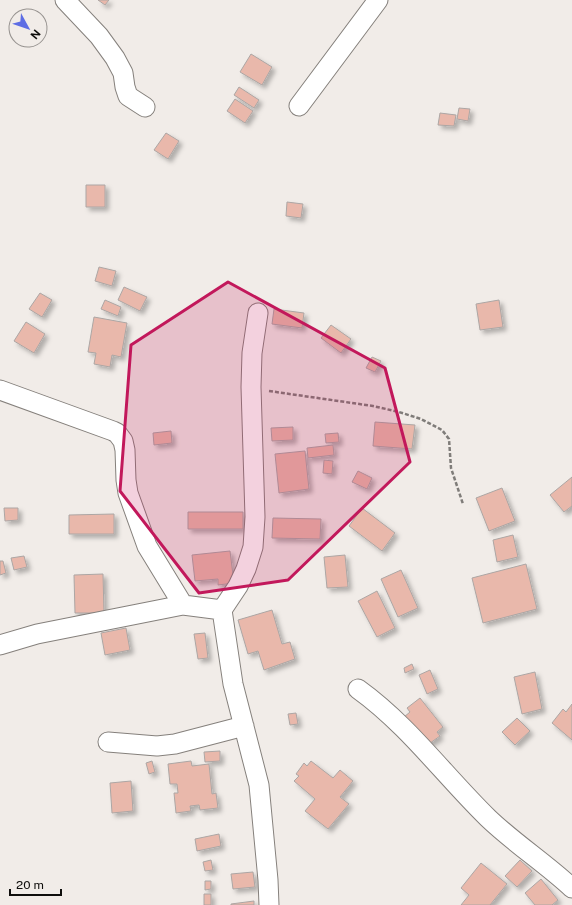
<svg xmlns="http://www.w3.org/2000/svg" width="572" height="905" font-family="'Public Sans',sans-serif">
  <style>
    .building { fill: #e9b8ab; stroke: #aca6a4; filter: url(#shadow) }
    .lines { fill: none; stroke-linecap: round; stroke-linejoin: round }
    .street-casing { stroke: #85807c; stroke-width: 21 }
    .path { stroke: #7f7c79; stroke-width: 2.5; stroke-dasharray: 4 2; stroke-linecap: butt }
    .street { stroke: #fff; stroke-width: 19 }
    .marked { fill: #c2185b; fill-opacity: 0.2; stroke: #c2185b; stroke-width: 3; stroke-linejoin: round }
  </style>
  <defs>
    <filter id="shadow"><feDropShadow dx="3.5" dy="3.5" stdDeviation="2" flood-color="#0004"/></filter>
  </defs>
  <rect width="100%" height="100%" fill="#f1ece8"/>
  <path class="building" d="M98 0H109L105 5Z
    M251 54 272 67 262 85 240 72Z
    M239 87 259 100 254 108 234 95Z
    M235 99 253 111 245 123 227 111Z
    M459 108 470 109 468 121 457 119Z
    M440 113 456 115 454 126 438 125Z
    M166 133 179 141 168 159 154 150Z
    M86 185H105V207H86Z
    M287 202 303 204 301 218 286 216Z
    M99 267 116 271 112 286 95 281Z
    M124 287 147 297 140 311 118 300Z
    M40 293 52 300 42 317 29 309Z
    M105 300 121 307 118 316 101 309Z
    M499 300 503 327 480 330 476 304Z
    M274 309 304 313 302 328 272 324Z
    M94 317 127 323 121 357 112 355 110 367 94 364 96 353 88 352Z
    M26 322 45 334 34 353 14 341Z
    M331 325 351 339 341 353 321 338Z
    M372 357 381 361 375 372 366 368Z
    M375 422 415 425 412 449 373 446Z
    M293 427V440L272 441 271 428Z
    M171 431 172 443 154 445 153 433Z
    M338 433 339 442 326 443 325 434Z
    M333 445 334 455 308 458 307 448Z
    M305 451 309 489 279 493 275 454Z
    M324 460 333 461 332 474 323 473Z
    M358 471 372 478 367 489 352 482Z
    M572 477V506L564 512 550 495Z
    M502 488 515 521 489 531 476 498Z
    M4 508H18V520L5 521Z
    M362 508 395 533 382 551 349 526Z
    M188 512H243V529H188Z
    M114 514V534H69V515Z
    M273 518 321 519 320 539 272 538Z
    M513 535 518 557 497 562 493 540Z
    M230 551 234 583 218 585V579L195 581 192 555Z
    M345 555 348 587 327 588 324 557Z
    M24 556 27 567 14 570 11 558Z
    M0 561H3L6 573 0 575Z
    M526 564 537 609 483 623 472 578Z
    M401 570 418 608 398 617 381 579Z
    M103 574 104 613H75L74 575Z
    M377 591 395 628 377 637 358 601Z
    M272 610 282 644 290 642 295 659 264 670 258 651 248 654 238 620Z
    M126 628 130 650 105 655 101 633Z
    M205 633 208 658 198 659 194 634Z
    M412 664 414 669 405 673 404 668Z
    M430 670 438 689 427 694 419 675Z
    M535 672 542 709 522 714 514 677Z
    M420 698 443 727 437 732 440 736 426 746 404 717 410 712 407 708Z
    M572 704V740L552 723 563 709 566 712Z
    M296 713 298 724 290 725 288 714Z
    M517 718 530 731 515 745 502 732Z
    M220 751V761L205 762 204 752Z
    M152 761 155 772 149 774 146 763Z
    M191 761 192 766 209 764 212 794 216 793 218 808 200 810 199 805 190 806 191 811 176 813 174 793H178L177 784H170L168 764Z
    M311 761 333 778 340 770 353 781 340 797 349 804 328 829 305 811 315 799 294 781 299 776 296 774 304 763 307 766Z
    M131 781 133 811 112 813 110 783Z
    M219 834 221 846 197 851 195 839Z
    M211 860 213 870 205 871 203 862Z
    M520 860 532 871 517 887 505 876Z
    M481 863 507 884 490 905H461L469 895 461 888Z
    M253 872 255 887 233 889 231 874Z
    M541 879 558 900 552 905H535L525 893Z
    M205 881H211V889L205 890Z
    M204 894H211V905H204Z
    M254 901V905H231V904Z"/>
  <g class="lines">
    <defs>
      <path id="street" d="M65 0 99 36 115 58 123 73 125 87 128 96 145 107
        M299 106 378 0
        M258 313 252 353 251 387 255 517 253 547 246 569 238 586 222 610 233 684 259 785 268 880 269 905
        M0 390 113 431 117 433 123 441 125 450 126 480 128 493 147 546 183 605
        M0 645 37 634 183 605 222 610
        M358 689C408 725 444 775 488 818 514 843 545 863 572 888
        M108 742 157 746 175 744 244 726"/>
    </defs>
    <use href="#street" class="street-casing"/>
    <path class="path" d="M269 391 373 406 399 412 421 419 442 430 449 439 451 468 463 504"/>
    <use href="#street" class="street"/>
  </g>
  <path class="marked" d="M228 282 385 368 410 462 288 580 199 593 120 491 131 345Z"/>
  <g transform="translate(28 28) rotate(130)"><circle r="19" fill="#f1ece8" stroke="#979390"/>
  <path d="M0-3L7 15L0 10L-7 15Z" fill="#5d6de4"/>
  <text y="-6" font-size="11" font-weight="bold" text-anchor="middle" fill="#0f0e0c">N</text>
  </g>
  <path d="M10 889v6h51v-6" fill="none" stroke="#0f0e0c" stroke-width="2"/>
  <text x="16" y="889" font-size="12" fill="#0f0e0c" stroke="#f1ece8" stroke-width="3" paint-order="stroke">20 m</text>
</svg>
